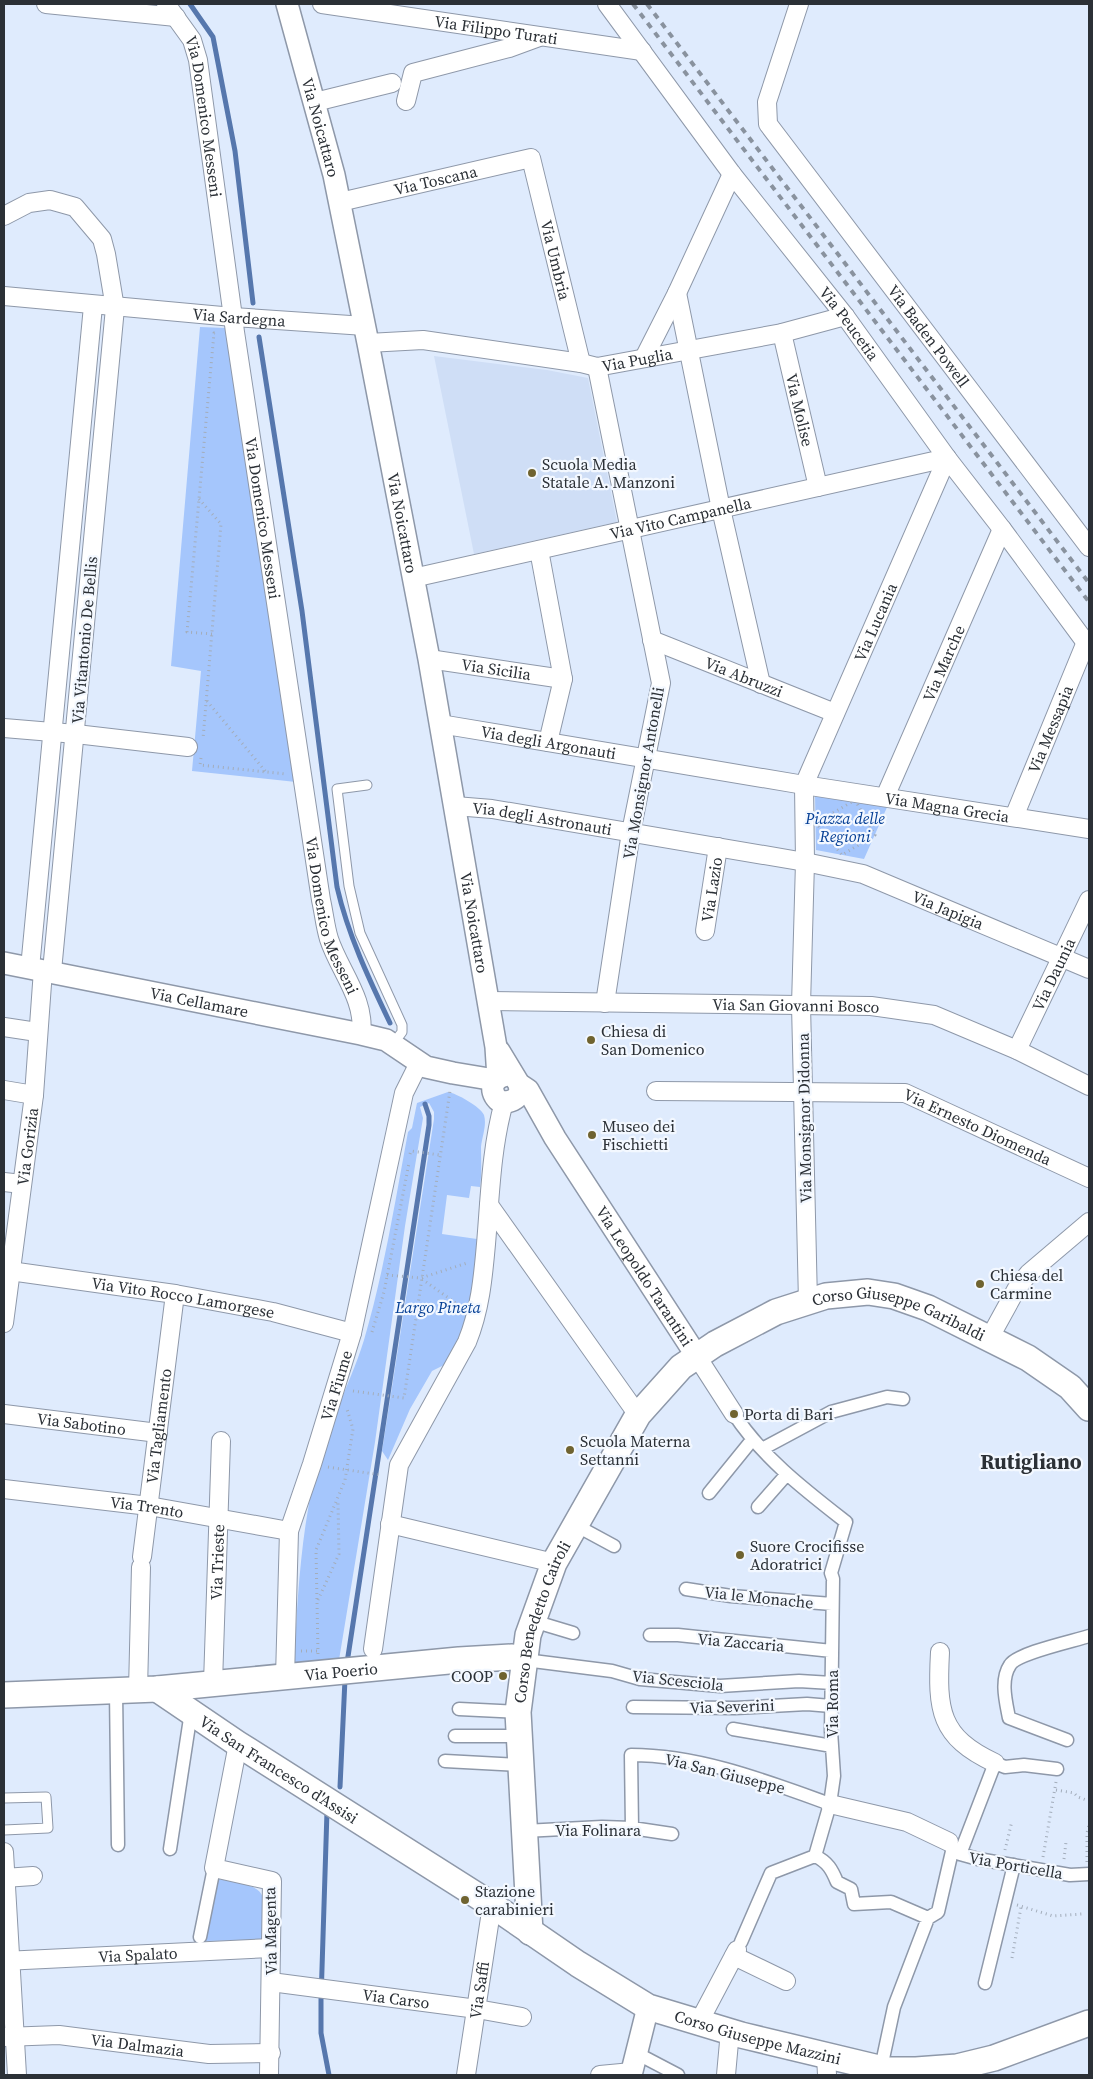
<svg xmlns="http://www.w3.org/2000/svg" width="1093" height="2079" font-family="'Source Serif 4',serif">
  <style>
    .built { fill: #cfdef6 }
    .green { fill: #a5c6fc }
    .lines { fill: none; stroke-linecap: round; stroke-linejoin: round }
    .stream { stroke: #5677ad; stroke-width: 5 }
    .service-casing { stroke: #8e98a9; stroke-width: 11 }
    .pedestrian-casing { stroke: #8e98a9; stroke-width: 15 }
    .minor-casing { stroke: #8e98a9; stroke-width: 20 }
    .tertiary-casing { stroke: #8e98a9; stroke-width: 24 }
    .secondary-casing { stroke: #8e98a9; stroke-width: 28 }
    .path { stroke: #a3adbb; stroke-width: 3; stroke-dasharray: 1 4; stroke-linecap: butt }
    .service { stroke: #fff; stroke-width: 9 }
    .pedestrian { stroke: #fff; stroke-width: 12 }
    .minor { stroke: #fff; stroke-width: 18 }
    .tertiary { stroke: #fff; stroke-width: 21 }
    .secondary { stroke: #fff; stroke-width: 25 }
    .rail { stroke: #89929e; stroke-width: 4; stroke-dasharray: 6 6; stroke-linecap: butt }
    .poi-dot { fill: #6f6330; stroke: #f3f8ff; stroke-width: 2 }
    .labels { text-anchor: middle; stroke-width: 4.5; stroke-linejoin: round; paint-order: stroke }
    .street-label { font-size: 16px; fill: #2b3036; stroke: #f3f8ff }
    .poi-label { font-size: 16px; fill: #2b3036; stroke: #f3f8ff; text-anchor: start }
    .park-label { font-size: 16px; font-style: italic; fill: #053f95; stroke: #f3f8ff }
    .district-label { font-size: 21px; font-weight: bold; fill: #2b3036; stroke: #f3f8ff }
  </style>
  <rect width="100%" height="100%" fill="#dfebfd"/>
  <path class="built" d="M434 356 547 370 588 378 617 522 474 554Z"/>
  <path class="green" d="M200 327 226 328 296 782 192 771 201 671 171 666Z
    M815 794 888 805 864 859 816 850Z
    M448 1092C456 1093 481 1107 484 1115 487 1125 482 1137 481 1147 481 1161 482 1173 480 1187L471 1186 469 1198 447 1195 442 1234 477 1239 470 1316 444 1365 432 1371 410 1409 388 1460 382 1451 434 1119V1112L429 1103 420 1107 423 1118 405 1226 375 1442 338 1666 294 1668C297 1605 300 1544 313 1483 323 1433 349 1388 364 1340 384 1272 395 1202 408 1132L412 1128 417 1103Z
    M218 1879C271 1888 265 1889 264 1940L206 1941Z"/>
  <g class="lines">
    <path class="stream" d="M190 4 213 37 235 151 253 303
      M259 337 302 611 337 887C348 935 369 979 390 1023
      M347 1663 429 1125V1116L425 1104
      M340 1787 345 1679
      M327 1811 321 2000V2033L329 2075"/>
    <defs>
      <path id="service" d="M367 785 337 789 349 886 360 933 402 1025V1032L393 1044
        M4 1798 46 1797 48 1828 4 1830"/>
      <path id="pedestrian" d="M734 1414C763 1458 805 1490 846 1522L831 1573 833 1579 831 1731 834 1776 830 1804 815 1856 771 1873 741 1942
        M762 1449 831 1412 887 1397 903 1399
        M709 1493 752 1440
        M758 1507 787 1474
        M577 1526 614 1546
        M686 1589 731 1596 832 1604
        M533 1621 573 1633
        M650 1635H678L832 1651
        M525 1660 612 1671 640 1679 720 1686 799 1681 832 1683
        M116 1691 118 1845
        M633 1707 735 1708 807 1704 831 1706
        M459 1709 518 1712
        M733 1729 832 1746
        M455 1736H519
        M1067 1740 1009 1718C1006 1702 1000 1680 1010 1665 1017 1653 1074 1641 1089 1636
        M445 1761 520 1765
        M632 1828 631 1755C699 1755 766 1781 830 1804
        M524 1831 602 1827 632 1828 672 1834
        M954 1848 960 1854 978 1859 1070 1875 1089 1874
        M170 1849 191 1712
        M960 1854 995 1763 1005 1767 1024 1765 1057 1769
        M815 1856C828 1862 832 1870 837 1882L851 1889 854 1904 891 1902 928 1918
        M928 1918 938 1912 953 1847
        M200 1937 214 1868
        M985 1983 1014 1865
        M636 2053 678 2075
        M881 2068 894 2007 928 1918"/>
      <g id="minor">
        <path d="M46 4 176 17"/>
        <path id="s1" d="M166 4 192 40 198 60 235 332 321 900C324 913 325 926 329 939 339 970 366 1000 361 1034"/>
        <path id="s2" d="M322 4 642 51"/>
        <path id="s3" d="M607 4 732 174 845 316 947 458 1002 529 1089 647"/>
        <path id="s4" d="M799 4 767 102 768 124 1089 547"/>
        <path d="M406 101 413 73 509 48 539 37"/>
        <path d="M315 102 392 83"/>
        <path id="s5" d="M340 202 531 158 581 363"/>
        <path d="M4 216 29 203 50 200 75 207 102 239 106 254 115 308 52 971"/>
        <path d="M677 293 721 509 761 684"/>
        <path id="s6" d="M4 296 233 317 365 326"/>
        <path id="s7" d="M782 333 818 487"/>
        <path id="s8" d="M368 343 423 340 581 363 597 367 782 333 845 316"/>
        <path d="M644 358 677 293 732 174"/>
        <path d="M597 367 661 683 631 832 605 1003"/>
        <path d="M539 550 563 679 548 742"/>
        <path id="s9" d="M413 578 947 458"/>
        <path id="s10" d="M652 640 835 713"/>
        <path id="s11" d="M429 659 563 679"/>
        <path id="s12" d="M440 724 804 785 1089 829"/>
        <path d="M4 728 76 734 188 747"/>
        <path id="s13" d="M885 797 1002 529"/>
        <path id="s14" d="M455 806 492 809 805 862 863 874 1089 969"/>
        <path id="s15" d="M1014 817 1086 642"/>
        <path id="s16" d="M705 931 718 847"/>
        <path d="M30 968 93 306"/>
        <path id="s17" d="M487 1001 871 1006 934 1015 1017 1050 1089 1086"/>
        <path d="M4 1027 37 1032"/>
        <path id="s18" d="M1017 1050 1089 900"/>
        <path d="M4 1090 34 1095"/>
        <path id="s19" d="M656 1091 905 1093 1089 1178"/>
        <path d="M4 1182 22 1184"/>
        <path d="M489 1205 638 1415"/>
        <path id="s20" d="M10 1271 175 1294 273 1312 352 1333"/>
        <path id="s21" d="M808 1302 801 1005 805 862 804 785 947 458"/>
        <path id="s22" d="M4 1323 34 1095 43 970"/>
        <path d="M989 1339 1017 1288 1029 1273 1089 1222"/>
        <path d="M696 1355 734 1414"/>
        <path id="s23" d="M4 1414 158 1433"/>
        <path id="s24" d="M4 1489 149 1506 289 1531"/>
        <path d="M390 1524 554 1563"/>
        <path id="s25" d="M142 1557 175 1294"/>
        <path d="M373 1649 399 1465 467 1342C480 1310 483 1278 486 1244 490 1197 491 1149 504 1102"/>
        <path d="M940 1652C937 1710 939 1737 995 1763"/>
        <path id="s26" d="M285 1677 289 1531 312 1464 352 1333 404 1093 419 1063"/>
        <path id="s27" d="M213 1683 221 1441"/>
        <path d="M138 1690 141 1567"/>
        <path d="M238 1744 214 1868 272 1881 269 2075"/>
        <path d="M830 1804 907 1822 949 1842"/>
        <path d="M4 1852 17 2075"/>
        <path d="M4 1878 33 1876"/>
        <path d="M734 1956 786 1981"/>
        <path id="s28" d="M4 1961 271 1948"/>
        <path id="s29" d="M271 1982 477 2009 522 2017"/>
        <path d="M699 2022 737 1950"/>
        <path id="s30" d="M4 2037 59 2035 209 2054 271 2053"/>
        <path d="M826 2055 827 2075"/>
        <path id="s31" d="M466 2075 492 1905"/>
        <path d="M600 2075 632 2072"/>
        <path d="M726 2075 730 2031"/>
      </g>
      <g id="tertiary">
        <path id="s32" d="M287 4 334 175 368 343 429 659 496 1047 498 1078"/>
        <path id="s33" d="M4 963 361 1034 386 1040 426 1067 453 1073 495 1080"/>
        <path id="s34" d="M499 1051 519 1084 528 1090 555 1138 696 1355"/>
        <path d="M507 1075C493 1077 488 1090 498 1100 510 1105 523 1098 519 1084"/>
        <path d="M631 2075 648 2007"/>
      </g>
      <g id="secondary">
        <path id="s35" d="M157 1689 238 1744 492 1905 578 1964 648 2007 741 2035 887 2070H916L957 2067 994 2058 1089 2023"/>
        <path id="s36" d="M4 1695 157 1689 459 1660 512 1657 525 1660"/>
        <path id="s37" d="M530 1932 518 1712 528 1635 554 1563 638 1415 681 1367 715 1344 776 1312 826 1296 868 1292 894 1296 928 1308 1028 1358 1070 1387 1089 1408"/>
      </g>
    </defs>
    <use href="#service" class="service-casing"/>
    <use href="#pedestrian" class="pedestrian-casing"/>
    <use href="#minor" class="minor-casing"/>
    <use href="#tertiary" class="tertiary-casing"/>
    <use href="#secondary" class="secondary-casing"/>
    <path class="path" d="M199 499 221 524 203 739
      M212 634 187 632 214 333H217
      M207 701 266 772
      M201 758 200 765 286 774
      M855 800 875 835 842 855 816 823Z
      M410 1154 411 1151 440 1155
      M387 1275 421 1278 467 1263
      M422 1279 461 1307
      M372 1332 384 1292 409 1163
      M353 1391 404 1398 450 1091
      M328 1467 381 1475
      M318 1600 339 1554 338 1503
      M301 1651H317
      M318 1654 316 1550 345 1480 353 1429 347 1409
      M1056 1790 1074 1793 1078 1797 1089 1801
      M1005 1850 1012 1821
      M1043 1857 1056 1782
      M1064 1859 1066 1842
      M1087 1862V1833L1089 1825
      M1017 1905 1053 1916 1082 1914
      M1012 1958 1021 1907"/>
    <use href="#service" class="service"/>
    <use href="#pedestrian" class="pedestrian"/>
    <use href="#minor" class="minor"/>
    <use href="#tertiary" class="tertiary"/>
    <use href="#secondary" class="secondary"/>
    <path class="rail" d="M633 4 1089 602
      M647 4 1089 583"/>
  </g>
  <g class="poi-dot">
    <circle cx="532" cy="473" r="5"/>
    <circle cx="591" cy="1040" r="5"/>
    <circle cx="592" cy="1135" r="5"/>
    <circle cx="980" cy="1284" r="5"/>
    <circle cx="734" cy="1414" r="5"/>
    <circle cx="570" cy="1450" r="5"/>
    <circle cx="740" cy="1555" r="5"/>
    <circle cx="503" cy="1676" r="5"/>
    <circle cx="465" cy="1900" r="5"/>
  </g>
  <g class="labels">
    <g class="street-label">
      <text dy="6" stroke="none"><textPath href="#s2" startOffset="176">Via Filippo Turati</textPath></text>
      <text dy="6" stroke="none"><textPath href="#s1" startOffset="122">Via Domenico Messeni</textPath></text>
      <text dy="6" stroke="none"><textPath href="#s32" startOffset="128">Via Noicattaro</textPath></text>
      <text dy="6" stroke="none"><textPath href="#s5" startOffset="98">Via Toscana</textPath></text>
      <text dy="6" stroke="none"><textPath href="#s5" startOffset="301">Via Umbria</textPath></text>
      <text dy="6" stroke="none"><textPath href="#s6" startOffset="236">Via Sardegna</textPath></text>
      <text dy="6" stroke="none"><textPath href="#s3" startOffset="401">Via Peucetia</textPath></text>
      <text dy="6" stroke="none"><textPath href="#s4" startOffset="391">Via Baden Powell</textPath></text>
      <text dy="6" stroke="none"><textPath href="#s8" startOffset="272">Via Puglia</textPath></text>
      <text dy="6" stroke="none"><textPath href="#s7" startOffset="79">Via Molise</textPath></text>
      <text dy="6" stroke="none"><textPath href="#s1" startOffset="528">Via Domenico Messeni</textPath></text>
      <text dy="6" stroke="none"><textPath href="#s9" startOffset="274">Via Vito Campanella</textPath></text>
      <text dy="6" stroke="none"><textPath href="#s32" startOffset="532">Via Noicattaro</textPath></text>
      <text dy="6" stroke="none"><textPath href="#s21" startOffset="695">Via Lucania</textPath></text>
      <text transform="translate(84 640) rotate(-85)" y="6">Via Vitantonio De Bellis</text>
      <text dy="6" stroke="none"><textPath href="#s13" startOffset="146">Via Marche</textPath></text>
      <text dy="6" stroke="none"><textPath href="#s11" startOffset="68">Via Sicilia</textPath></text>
      <text dy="6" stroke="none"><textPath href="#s10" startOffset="99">Via Abruzzi</textPath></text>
      <text dy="6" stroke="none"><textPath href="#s15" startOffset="95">Via Messapia</textPath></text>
      <text dy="6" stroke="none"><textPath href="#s12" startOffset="110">Via degli Argonauti</textPath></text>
      <text transform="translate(643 773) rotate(-80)" y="6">Via Monsignor Antonelli</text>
      <text dy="6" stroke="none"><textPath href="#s12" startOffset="514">Via Magna Grecia</textPath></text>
      <text dy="6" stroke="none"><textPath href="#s14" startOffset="88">Via degli Astronauti</textPath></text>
      <text dy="6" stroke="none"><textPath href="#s16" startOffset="42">Via Lazio</textPath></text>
      <text dy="6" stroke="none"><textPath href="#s14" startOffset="506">Via Japigia</textPath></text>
      <text dy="6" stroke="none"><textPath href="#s1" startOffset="932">Via Domenico Messeni</textPath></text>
      <text dy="6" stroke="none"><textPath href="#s32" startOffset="938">Via Noicattaro</textPath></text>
      <text dy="6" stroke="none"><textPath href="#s18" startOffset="84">Via Daunia</textPath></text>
      <text dy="6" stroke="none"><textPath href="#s33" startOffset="199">Via Cellamare</textPath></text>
      <text dy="6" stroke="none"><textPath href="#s17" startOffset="309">Via San Giovanni Bosco</textPath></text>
      <text transform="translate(804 1118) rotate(-91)" y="6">Via Monsignor Didonna</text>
      <text dy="6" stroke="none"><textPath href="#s19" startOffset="329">Via Ernesto Diomenda</textPath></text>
      <text dy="6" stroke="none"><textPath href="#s22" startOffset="178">Via Gorizia</textPath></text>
      <text dy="6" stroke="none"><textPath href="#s34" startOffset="269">Via Leopoldo Tarantini</textPath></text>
      <text dy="6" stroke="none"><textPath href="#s20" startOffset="175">Via Vito Rocco Lamorgese</textPath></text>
      <text dy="6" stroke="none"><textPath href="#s37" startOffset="848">Corso Giuseppe Garibaldi</textPath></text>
      <text dy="6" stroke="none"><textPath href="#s26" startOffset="299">Via Fiume</textPath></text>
      <text dy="6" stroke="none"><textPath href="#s23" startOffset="78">Via Sabotino</textPath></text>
      <text dy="6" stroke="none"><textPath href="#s25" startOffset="132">Via Tagliamento</textPath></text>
      <text dy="6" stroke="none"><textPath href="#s24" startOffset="144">Via Trento</textPath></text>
      <text dy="6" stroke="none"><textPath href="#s27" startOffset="121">Via Trieste</textPath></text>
      <text transform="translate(759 1597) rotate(6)" y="6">Via le Monache</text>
      <text dy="6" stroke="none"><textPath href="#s37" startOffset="314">Corso Benedetto Cairoli</textPath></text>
      <text transform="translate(741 1642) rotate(5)" y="6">Via Zaccaria</text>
      <text dy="6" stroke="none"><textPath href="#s36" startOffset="338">Via Poerio</textPath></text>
      <text transform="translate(678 1680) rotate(6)" y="6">Via Scesciola</text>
      <text transform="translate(832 1704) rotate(-90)" y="6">Via Roma</text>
      <text transform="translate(732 1706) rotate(-2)" y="6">Via Severini</text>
      <text dy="6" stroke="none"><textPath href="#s35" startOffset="146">Via San Francesco d'Assisi</textPath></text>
      <text transform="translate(725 1773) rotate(14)" y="6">Via San Giuseppe</text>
      <text x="598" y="1836">Via Folinara</text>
      <text transform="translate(1016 1865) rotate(10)" y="6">Via Porticella</text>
      <text transform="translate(270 1931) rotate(-91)" y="6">Via Magenta</text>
      <text dy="6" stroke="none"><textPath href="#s28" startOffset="134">Via Spalato</textPath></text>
      <text dy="6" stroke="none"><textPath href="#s31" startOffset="86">Via Saffi</textPath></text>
      <text dy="6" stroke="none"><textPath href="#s29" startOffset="126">Via Carso</textPath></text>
      <text dy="6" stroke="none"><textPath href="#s35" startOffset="699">Corso Giuseppe Mazzini</textPath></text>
      <text dy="6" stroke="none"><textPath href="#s30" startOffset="134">Via Dalmazia</textPath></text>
    </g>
    <g class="poi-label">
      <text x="542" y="470">Scuola Media<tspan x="542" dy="18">Statale A. Manzoni</tspan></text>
      <text x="601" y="1037">Chiesa di<tspan x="601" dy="18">San Domenico</tspan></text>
      <text x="602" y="1132">Museo dei<tspan x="602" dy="18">Fischietti</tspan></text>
      <text x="990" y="1281">Chiesa del<tspan x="990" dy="18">Carmine</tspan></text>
      <text x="744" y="1420">Porta di Bari</text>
      <text x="580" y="1447">Scuola Materna<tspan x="580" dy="18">Settanni</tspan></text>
      <text x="750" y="1552">Suore Crocifisse<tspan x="750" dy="18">Adoratrici</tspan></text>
      <text x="493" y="1682" text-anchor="end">COOP</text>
      <text x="475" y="1897">Stazione<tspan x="475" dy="18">carabinieri</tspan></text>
    </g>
    <g class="park-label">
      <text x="845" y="824">Piazza delle<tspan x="845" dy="18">Regioni</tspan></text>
      <text x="438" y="1313">Largo Pineta</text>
    </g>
    <g class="district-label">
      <text x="1031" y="1469">Rutigliano</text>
    </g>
  </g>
  <rect width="1093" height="2079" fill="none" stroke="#2b3036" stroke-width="10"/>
</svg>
